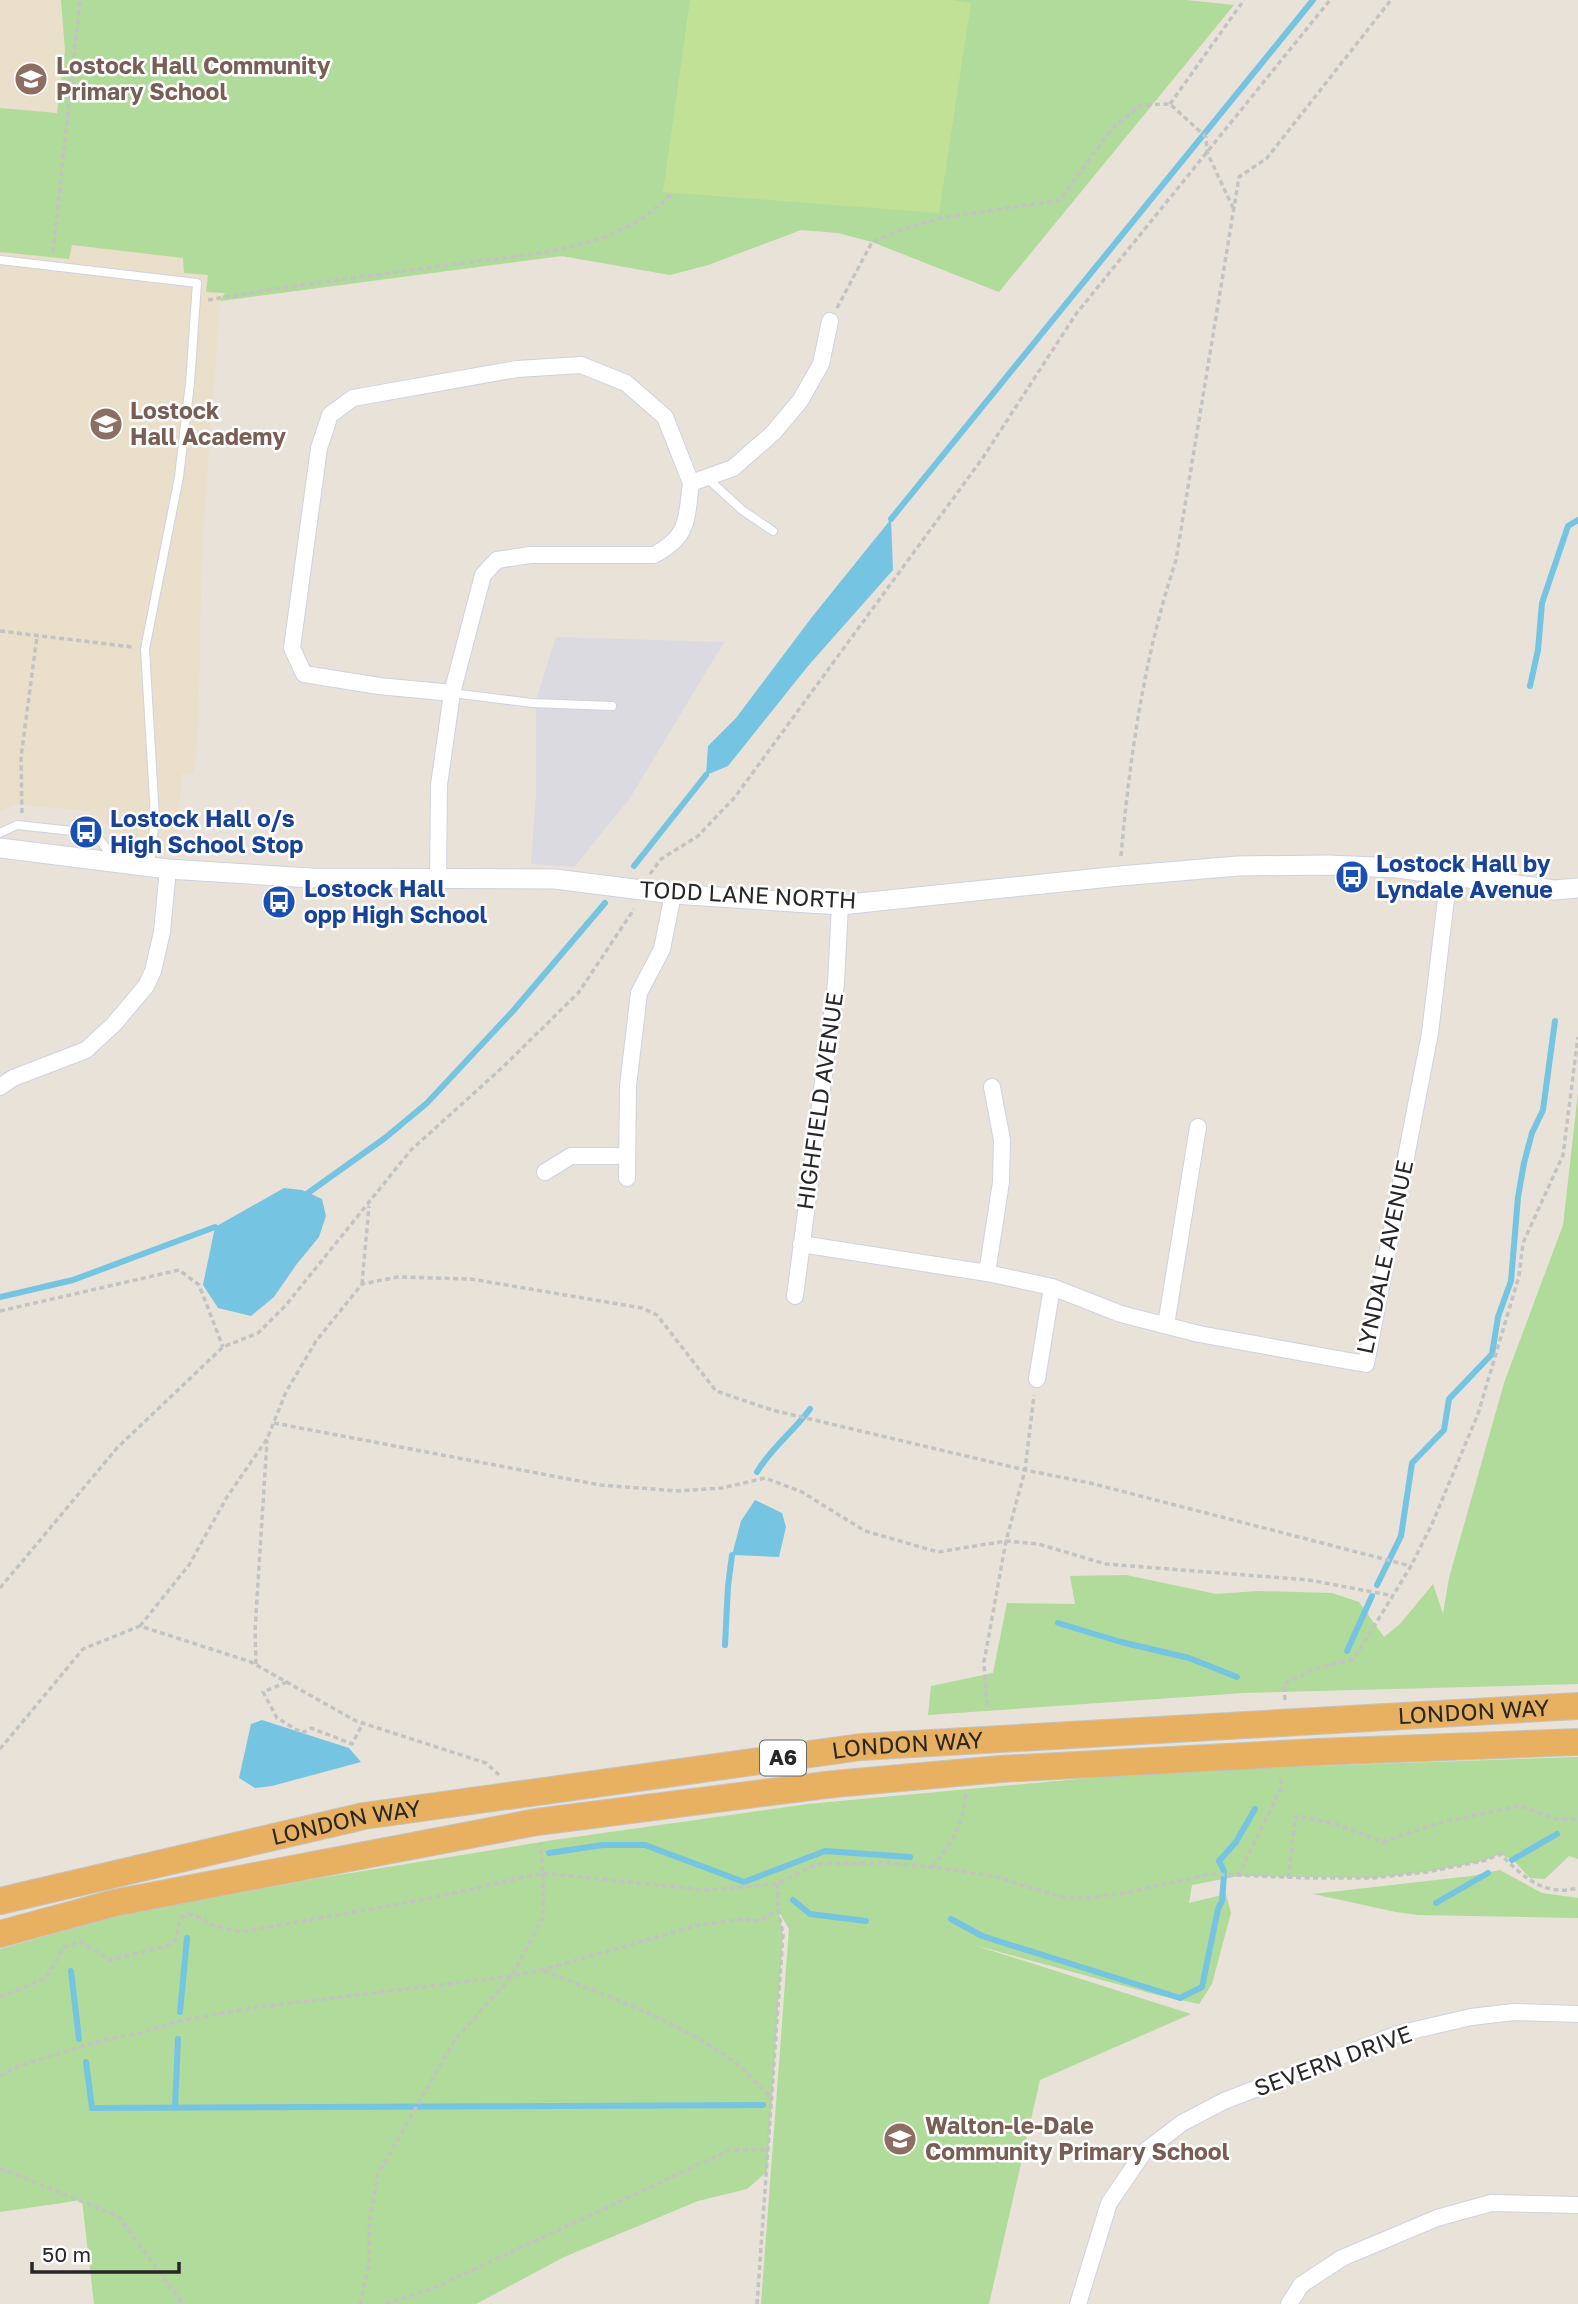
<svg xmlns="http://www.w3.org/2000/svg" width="1578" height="2304" font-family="'Golos Text',sans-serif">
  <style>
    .industrial { fill: #dcdae1 }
    .education { fill: #e9dfca }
    .green { fill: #b0db9a }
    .pitch { fill: #c1e196 }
    .water { fill: #75c5e2 }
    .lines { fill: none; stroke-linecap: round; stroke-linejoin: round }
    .stream { stroke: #75c5e2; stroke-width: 6 }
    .service-casing { stroke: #cfd2df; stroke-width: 10 }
    .minor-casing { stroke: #cfd2df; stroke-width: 18 }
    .tertiary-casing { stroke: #cfd2df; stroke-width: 21 }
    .trunk-casing { stroke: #c3c3c3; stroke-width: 28 }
    .path { stroke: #c3c3c3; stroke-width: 3.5; stroke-dasharray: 5 3.5; stroke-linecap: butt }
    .service { stroke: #fff; stroke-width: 8 }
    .minor { stroke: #fff; stroke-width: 16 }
    .tertiary { stroke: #fff; stroke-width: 19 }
    .trunk { stroke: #e8b161; stroke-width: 26 }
    .labels { text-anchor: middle; stroke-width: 5; stroke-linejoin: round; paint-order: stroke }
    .shield { fill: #fff; stroke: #686868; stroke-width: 2 }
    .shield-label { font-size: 21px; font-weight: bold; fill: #272727 }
    .education-label { font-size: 23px; font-weight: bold; fill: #785e54; stroke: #fff; text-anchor: start }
    .transit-label { font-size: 23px; font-weight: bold; fill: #164399; stroke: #fff; text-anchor: start }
    .street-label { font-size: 23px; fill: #272727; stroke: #fff }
  </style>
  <rect width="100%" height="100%" fill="#e8e2d9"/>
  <path class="industrial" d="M556 637 724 642 630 798 574 867 531 864 536 794V700Z"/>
  <path class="education" d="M0 0H1186L1234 5 999 292 872 242 838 233 801 230 708 265 670 275 562 256 220 301 202 547 198 730 194 774 182 773 175 852 126 848 111 827 90 811 15 804 0 812Z"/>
  <path class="green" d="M61 0H1186L1234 5 999 292 872 242 838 233 801 230 708 265 670 275 562 256 220 301 225 293 206 292 208 275 184 273 183 258 72 245 69 259 0 252V108L57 113 65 51Z
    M1578 1093V1684L1244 1693 928 1715 931 1686 993 1673 1007 1603 1075 1604 1070 1576 1126 1575 1216 1594 1258 1591 1332 1593 1359 1602 1384 1637 1400 1624 1433 1584 1443 1614 1449 1578 1504 1383 1563 1225Z
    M1578 1757V1859L1569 1856 1545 1879 1530 1878 1514 1861 1500 1854 1483 1861 1427 1872 1373 1878 1239 1876 1192 1885 1189 1903 1226 1894 1231 1913 1212 1984 1199 2004 1157 1995 974 1945 1191 2014 1040 2080 989 2304H761L789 1929 779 1912 783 1935 767 2172 747 2189 698 2201 564 2257 476 2304H94L82 2200 0 2212V1949L116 1916 320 1878 554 1840 808 1804 1165 1771Z
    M1500 1870 1542 1893 1578 1898V1918L1418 1915 1396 1912 1313 1894 1471 1876Z"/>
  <path class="pitch" d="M690 0H951L971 3 939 213 663 192Z"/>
  <path class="water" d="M891 519 893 570 808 666 728 766 706 775 708 746 736 718 812 617Z
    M284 1188 302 1190 322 1199 326 1216 319 1237 296 1265 274 1297 251 1316 218 1308 203 1285 215 1227Z
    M755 1500 782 1513 786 1527 779 1557 732 1555 741 1521Z
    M262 1720 349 1748 361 1762 272 1786 255 1788 239 1778 251 1724Z"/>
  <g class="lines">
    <path class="stream" d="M891 519 1313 0
      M1530 686 1538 650 1542 603 1568 526 1578 520
      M634 866 706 775
      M308 1193 385 1138 427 1103 513 1011 605 903
      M0 1297 73 1280 215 1227
      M757 1472C771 1448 793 1432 810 1409
      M1377 1585 1401 1536 1412 1463 1444 1430 1449 1399 1492 1354 1498 1317 1511 1281 1518 1197 1524 1163 1532 1133 1543 1110 1555 1021
      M1058 1623 1121 1642 1189 1658 1237 1677
      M725 1645 728 1586 732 1555
      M1347 1651 1372 1596
      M549 1853 603 1845H645L744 1882 825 1851 910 1857
      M1512 1860 1557 1834
      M1224 1871 1219 1861 1236 1842 1255 1809
      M793 1900 810 1914 866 1921
      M1436 1903 1488 1873
      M951 1919 982 1936 1180 1998 1202 1987 1218 1909 1222 1901 1224 1875
      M71 1971 79 2039
      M180 2012 187 1938
      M86 2062 92 2108 763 2105
      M175 2108 178 2039"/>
    <defs>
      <path id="service" d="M0 260 197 283 190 383 179 477 145 649 155 817 150 866
        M707 478 742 510 773 531
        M452 693 532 703 612 706
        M0 833 17 825 91 833 100 840 115 860"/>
      <path id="minor" d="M452 693 379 686 304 674 292 648 319 448 330 415 353 398 517 369 581 365 626 383 665 417 691 483
        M438 878 439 785 452 693 483 575 497 560 530 555H654C690 536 686 519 691 483L733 468 773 433 800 401 821 364 830 321
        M0 1087 13 1078 86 1050 114 1024 146 986 153 971 162 932 168 869
        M545 1172 571 1156H627
        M627 1178 628 1086 639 993 662 949 673 894
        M801 1244 987 1273 1052 1287 1121 1314 1199 1334 1366 1364 1430 1033 1449 874
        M987 1273 1001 1182 1002 1140 992 1087
        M795 1296 836 983 840 905
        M1166 1325 1198 1127
        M1037 1379 1052 1287
        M1078 2304 1109 2203 1144 2152 1182 2123 1224 2101 1398 2034 1471 2017 1514 2012 1578 2014
        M1289 2304 1301 2285 1342 2258 1437 2218 1491 2203 1578 2205"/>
      <path id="tertiary" d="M0 848 168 869 311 878 555 879 673 894 840 905 1120 876 1238 866 1328 865 1398 868 1554 890 1578 888"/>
      <g id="trunk">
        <path id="s1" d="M0 1901 364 1816 861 1747 1578 1706"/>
        <path d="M0 1934 114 1903 537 1822 834 1784 1001 1769 1317 1752 1578 1742"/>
      </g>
    </defs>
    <use href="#service" class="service-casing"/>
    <use href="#minor" class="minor-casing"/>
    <use href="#tertiary" class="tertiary-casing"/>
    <use href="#trunk" class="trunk-casing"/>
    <path class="path" d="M1170 104 1244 0
      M53 252 80 0
      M208 300C290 286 373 275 456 264 508 257 580 252 627 227 645 218 659 206 673 192
      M837 308 872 242 898 231 941 218 1060 200 1112 128 1141 105 1170 104 1206 137 1207 152 1233 208
      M0 631 132 647
      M22 813 21 757 37 636
      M1121 856C1130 755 1144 657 1176 560L1239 177 1267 158 1391 0
      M650 874 661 859 698 836 735 797 982 459 1076 314 1330 0
      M362 1284 369 1206
      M0 1311 179 1270 199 1285 223 1347
      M274 1423 600 1485 678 1491 722 1488 765 1478 802 1492 865 1531 938 1552 1006 1541 1038 1544 1106 1564 1309 1580 1394 1596
      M0 1588 117 1448 223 1347 258 1333 286 1305 411 1150 504 1066 579 992 634 909
      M140 1626 189 1565 227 1497 267 1439 286 1392 316 1341 362 1284 398 1277 471 1279 642 1308 657 1315 716 1391 772 1410 1025 1470 1090 1483 1411 1566
      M256 1664 255 1630 267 1441
      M287 1682 263 1692 277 1718 302 1733 311 1728 352 1744 363 1723
      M1285 1700 1284 1684 1314 1669 1354 1659 1411 1566 1432 1524 1478 1414 1519 1276 1523 1243 1563 1155 1578 1037
      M987 1705 984 1662 1006 1541 1025 1470 1034 1395
      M0 1749 83 1649 140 1626 251 1662 356 1721 486 1763 499 1775
      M932 1867C953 1841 962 1827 966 1794
      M1238 1876 1281 1788V1775
      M1288 1878 1296 1816 1336 1824 1383 1842 1438 1823 1520 1806 1556 1819H1578
      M544 1971C608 1997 678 2020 734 2062 748 2073 760 2087 773 2099
      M0 1997 46 1978 63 1948 79 1941 110 1960 167 1946 176 1939 180 1919 188 1914 203 1918 208 1924 241 1932 427 1899 543 1873 706 1890 777 1884 817 1864 885 1863 932 1867 993 1876 1061 1897 1085 1898 1124 1893 1210 1874 1308 1878H1373L1427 1872 1483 1861 1500 1854C1523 1876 1543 1897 1578 1888
      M0 2076 18 2066 107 2039 137 2034 179 2021 251 2008 512 1976 542 1970 699 1925 740 1919 761 1921 778 1909
      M0 2168 118 2216 183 2304
      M360 2304 369 2265V2223L378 2174 454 2041 512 1976 543 1917V1873L540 1843
      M385 2304 436 2287 730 2150H769
      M757 2304 783 1935 778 1909 777 1884"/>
    <use href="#service" class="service"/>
    <use href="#minor" class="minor"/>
    <use href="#tertiary" class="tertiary"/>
    <use href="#trunk" class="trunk"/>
  </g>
  <defs>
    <symbol id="school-disc" viewBox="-11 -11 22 22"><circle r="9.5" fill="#8d6e63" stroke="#fff"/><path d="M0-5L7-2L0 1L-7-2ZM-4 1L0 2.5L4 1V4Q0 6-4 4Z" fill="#fff"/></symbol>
    <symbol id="bus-disc" viewBox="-11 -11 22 22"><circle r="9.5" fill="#1a4fb4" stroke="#fff"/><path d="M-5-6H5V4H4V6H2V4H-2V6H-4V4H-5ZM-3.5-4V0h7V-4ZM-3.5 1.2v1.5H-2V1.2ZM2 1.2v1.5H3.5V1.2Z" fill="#fff"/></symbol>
  </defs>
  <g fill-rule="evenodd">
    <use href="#school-disc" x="12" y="60" width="38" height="38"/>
    <use href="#school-disc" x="87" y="405" width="38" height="38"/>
    <use href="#bus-disc" x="67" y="813" width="38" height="38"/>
    <use href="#bus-disc" x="1333" y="858" width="38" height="38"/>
    <use href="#bus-disc" x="260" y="883" width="38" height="38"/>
    <use href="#school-disc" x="881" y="2120" width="38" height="38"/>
  </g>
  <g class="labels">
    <rect class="shield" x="760" y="1740.5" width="46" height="35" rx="5"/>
    <g class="shield-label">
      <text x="783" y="1765">A6</text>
    </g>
    <g class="education-label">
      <text x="56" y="74">Lostock Hall Community<tspan x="56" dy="26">Primary School</tspan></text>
      <text x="130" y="419">Lostock<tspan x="130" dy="26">Hall Academy</tspan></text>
      <text x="925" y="2134">Walton-le-Dale<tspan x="925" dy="26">Community Primary School</tspan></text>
    </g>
    <g class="transit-label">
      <text x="110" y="827">Lostock Hall o/s<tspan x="110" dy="26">High School Stop</tspan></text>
      <text x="1376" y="872">Lostock Hall by<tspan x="1376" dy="26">Lyndale Avenue</tspan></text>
      <text x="304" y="897">Lostock Hall<tspan x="304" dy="26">opp High School</tspan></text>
    </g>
    <g class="street-label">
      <text transform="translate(748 895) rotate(3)" y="8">TODD LANE NORTH</text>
      <text transform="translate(820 1101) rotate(-82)" y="8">HIGHFIELD AVENUE</text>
      <text transform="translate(1385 1257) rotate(-78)" y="8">LYNDALE AVENUE</text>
      <text dy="8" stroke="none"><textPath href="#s1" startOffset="1489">LONDON WAY</textPath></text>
      <text dy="8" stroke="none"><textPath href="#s1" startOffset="922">LONDON WAY</textPath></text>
      <text dy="8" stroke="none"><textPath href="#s1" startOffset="355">LONDON WAY</textPath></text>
      <text transform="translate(1333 2061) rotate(-20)" y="8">SEVERN DRIVE</text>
    </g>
  </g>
  <path d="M32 2262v10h147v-10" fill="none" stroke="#272727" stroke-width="3.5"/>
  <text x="42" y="2262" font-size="21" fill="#272727" stroke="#ffffff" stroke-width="5" paint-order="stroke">50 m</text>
</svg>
